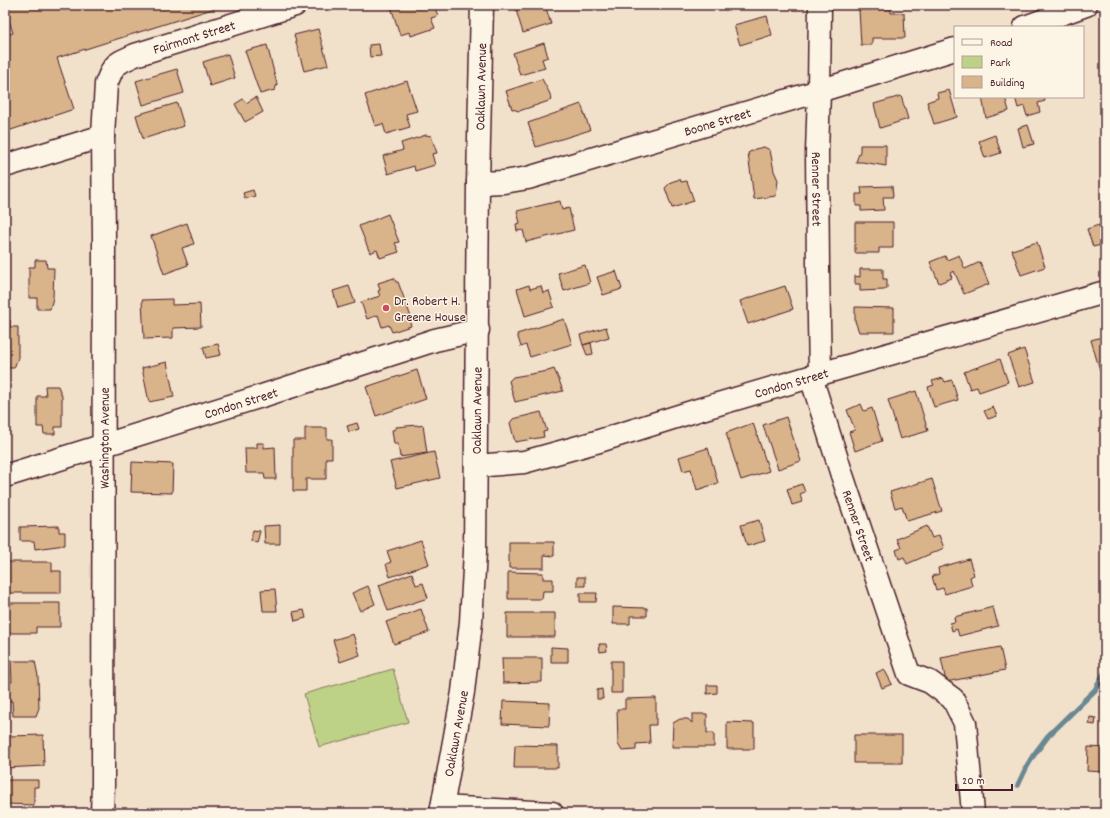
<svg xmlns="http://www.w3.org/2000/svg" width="1110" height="818" font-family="Dekko,sans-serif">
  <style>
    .green { fill: #bed287; stroke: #847859 }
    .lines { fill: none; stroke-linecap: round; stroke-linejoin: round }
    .stream { stroke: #698891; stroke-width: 5.5 }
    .building { fill: #d9b38a; stroke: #4a1f2b }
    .minor-casing { stroke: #4a1f2b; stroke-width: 25 }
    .minor { stroke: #fcf5e5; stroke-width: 22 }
    .poi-dot { fill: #d1495b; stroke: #fcf5e5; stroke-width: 1.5 }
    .labels { text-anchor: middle; stroke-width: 3; stroke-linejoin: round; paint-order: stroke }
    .street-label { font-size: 14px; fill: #4a1f2b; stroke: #fcf5e5 }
    .poi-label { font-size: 14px; fill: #4a1f2b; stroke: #fcf5e5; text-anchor: start }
  </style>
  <rect width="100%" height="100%" fill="#f2e1ca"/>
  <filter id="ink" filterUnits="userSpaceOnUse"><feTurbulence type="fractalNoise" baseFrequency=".025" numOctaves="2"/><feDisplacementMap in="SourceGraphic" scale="8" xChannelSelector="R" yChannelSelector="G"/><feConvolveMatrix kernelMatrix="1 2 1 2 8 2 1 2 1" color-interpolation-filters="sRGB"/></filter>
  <g filter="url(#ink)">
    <path class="green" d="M393 669 408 722 319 747 304 694Z"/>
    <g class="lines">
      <path class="stream" d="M1018 785 1026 768 1033 756 1048 736 1095 690 1105 672"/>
    </g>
    <path class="building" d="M5 5H225L57 58 74 109 5 132V35L13 33 5 8Z
      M396 5H434L438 16 431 18 435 28 411 36 410 32 400 35 391 7Z
      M533 5H545L551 24 523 33 516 10Z
      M891 9V13H904L905 38H872V45H861L859 10Z
      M767 16 772 35 740 45 734 25Z
      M318 29 328 65 304 71 294 35Z
      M544 43 548 57 542 59 545 68 520 75 513 53Z
      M379 44 381 56 370 57 369 45Z
      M267 45 277 84 275 90 260 94 245 51Z
      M228 54 235 78 210 86 203 62Z
      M177 69 184 93 143 105 136 81Z
      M542 79 549 92 552 100 519 111 512 109 506 91Z
      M407 81 417 111 406 114 410 127 386 134 383 124 375 126 365 95Z
      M949 90 957 117 934 124 927 102 938 98 937 93Z
      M901 96 908 119 880 128 874 104Z
      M256 97 263 112 245 122 235 104 243 99 246 103Z
      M982 97H1005L1009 111 986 118Z
      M1015 97H1044L1045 101 1038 103 1040 112 1027 116 1024 106 1018 108Z
      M177 103 184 126 143 139 136 115Z
      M581 104 590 130 536 147 528 123Z
      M1028 125 1034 144 1023 147 1018 128Z
      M426 135 431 136 437 153 432 154 435 165 415 171 414 166 388 174 383 156 403 150 401 143Z
      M995 135 1001 153 985 158 979 141Z
      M860 145H886V166L862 162H856L860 151Z
      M764 147 770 150 774 171 778 180 776 196 754 199 748 153 755 149Z
      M680 179 681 182 687 181 694 201 672 208 665 188 671 182Z
      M892 186 893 197H883L884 210 861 211V206H856V194H862L861 187Z
      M253 190 255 196 245 199 243 193Z
      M560 201 562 210 569 208 574 230 526 242 523 230 517 231 516 224 520 223 517 211Z
      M388 214 399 242 395 243 399 252 380 258 377 250 370 253 359 226Z
      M855 222H893V248H879V253H855Z
      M187 223 194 244 182 248 188 265 164 274 151 236Z
      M1099 225 1101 230 1105 229V244L1093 247 1087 229Z
      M1037 242 1045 267 1021 275 1012 250Z
      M959 255 965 269 980 262 989 284 964 294 954 271 950 273 952 278 939 283 930 262 945 256 947 260Z
      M35 260H46L47 268H54L53 298 50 309H37V298H29V267H35Z
      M585 265 590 283 564 291 558 273Z
      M860 269H883V279H887V288L884 290 860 291V284H855V276L860 277Z
      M616 271 622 289 603 295 597 277Z
      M394 278 396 282H398L411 317 409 318 411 326 392 332 389 325 382 327 378 315 367 319 361 302 380 296 378 291 380 290 378 283Z
      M529 285 530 289 541 286 543 293 549 291 554 307 525 316 517 289Z
      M349 286 355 303 338 308 333 291Z
      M785 286 793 309 748 324 740 301Z
      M172 299V305L200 304 201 327 173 328V338L144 339 142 300Z
      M855 307 894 308V332H859L855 321Z
      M564 319 572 344 530 357 526 345 521 347 517 334Z
      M5 320H10V327H18V358L14 368H5Z
      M606 327 609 337 583 345 580 335Z
      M1105 336V369L1100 371 1091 340Z
      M591 343 593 354 587 355 583 345Z
      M218 344 221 355 206 358 203 347Z
      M1024 349 1035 382 1019 387 1008 355Z
      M1000 359 1008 382 979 392 977 387 970 389 964 372Z
      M167 362 174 397 149 402 142 368Z
      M554 369 559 380 563 391 515 402 509 381 513 377 548 371Z
      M417 370 426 399 376 416 366 387Z
      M943 378 945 382 952 380 958 400 934 407 928 387 934 385 932 381Z
      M45 386H58L62 396V427H55V434H44L43 427H37V396H46Z
      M916 391 928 431 900 439 888 400Z
      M861 404 864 411 872 408 882 441 855 451 849 432 855 430 847 410Z
      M993 407 997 416 988 419 984 411Z
      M541 412 547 431 543 432 544 437 515 442 510 423 513 419Z
      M786 417 801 461 778 469 763 425Z
      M357 423 359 429 349 432 347 426Z
      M753 423 769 471 741 480 726 433Z
      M417 425 418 426 423 425 427 453 400 457 398 444H394L392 430 396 429V427Z
      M305 428H327V439H332V458H326V479H306V491H293V440H305Z
      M257 443H264V448L275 447 276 479H265L264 473H246L245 448H257Z
      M708 448 718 483 697 490 691 469 683 471 679 457Z
      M434 452 440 478 397 488 390 462Z
      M132 462 173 464 172 493 131 492Z
      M932 479 942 511 907 521 902 506 895 508 890 492Z
      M802 484 805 492 800 494 802 502 792 505 787 489Z
      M759 520 765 541 747 546 741 525Z
      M280 525V544H265L264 526Z
      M59 526V532H65V545L35 549 34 541H20V527Z
      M927 526 932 538 939 535 944 548 907 564 904 557 899 559 896 550 901 548 897 539Z
      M253 530 260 531 257 543 251 541Z
      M421 540 429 564 390 577 386 564 391 562 387 551Z
      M509 542H554V556L544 555V568H509Z
      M969 559 974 575 970 577 972 586 945 594 943 588 936 590 932 576 939 574 938 568Z
      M5 562H52V571H61V593H5Z
      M508 572 543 573V579H553V591H543L542 599H508Z
      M412 573 416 585 423 583 428 598 388 611 379 585Z
      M577 577H585V586H577Z
      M368 586 375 604 360 611 352 593Z
      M275 589 277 611H263L261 590Z
      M580 593H597L596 602H580Z
      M6 603H60V627H36V633H6Z
      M613 607 647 608V616H630V624H613Z
      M993 607 998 626 959 636 957 629 952 631 950 623 955 622 954 617Z
      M421 609 429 632 394 644 386 622Z
      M304 610 306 618 295 621 293 612Z
      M507 613H555V637H507Z
      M353 634 360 655 340 662 333 640Z
      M599 644H606L607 651 600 652Z
      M551 647 568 648V662H551Z
      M1000 647 1005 670 946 682 941 658Z
      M502 658H542V682L503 683Z
      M11 661H35L38 676 39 708 36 716H13L12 701H5V682H12Z
      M611 661H622V693H611Z
      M884 669 892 684 882 688 876 673Z
      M707 685H717V693L707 694Z
      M602 689 603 699H597V690Z
      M656 698V725H649L650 743 636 744V750L622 751 618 744 617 709H625V699Z
      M503 701 550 703 549 726 502 724Z
      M692 714H707V733H714V747H672L673 723 680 719H688L692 723Z
      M1090 717 1096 718 1095 725 1089 724Z
      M727 722 754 723V749H727Z
      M43 735 44 766 5 768V753H10L9 736Z
      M854 735H902V763H854Z
      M515 745 558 746V768H514Z
      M1088 747 1105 748V772L1087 771Z
      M5 780H38V787H34V805L5 804Z"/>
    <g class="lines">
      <defs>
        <g id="minor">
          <path id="s1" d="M820 5 819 91 817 153 818 267 820 374"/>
          <path d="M1025 27 1086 5"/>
          <path d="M5 166 103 136"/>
          <path id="s2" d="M478 183 504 182 528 178 819 91 955 49"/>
          <path id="s3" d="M811 377 842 475 909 674 930 682 953 699 965 723 973 813"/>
          <path id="s4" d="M476 466 524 462 596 442 698 410 820 374 1105 292"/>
          <path id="s5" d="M5 476 265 395 435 340 478 330"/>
          <path d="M442 807 552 813"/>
          <path id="s6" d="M102 813 103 785 104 240 103 136 106 84 112 70 116 65 122 61 135 55 295 5"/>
          <path id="s7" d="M441 813 463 692 471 622 475 552 478 183 482 5"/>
        </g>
      </defs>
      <use href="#minor" class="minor-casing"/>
      <use href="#minor" class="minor"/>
    </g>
  </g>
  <circle class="poi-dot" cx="386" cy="308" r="4"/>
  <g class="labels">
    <g class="street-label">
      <text dy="5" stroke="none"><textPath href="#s6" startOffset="834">Fairmont Street</textPath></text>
      <text dy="5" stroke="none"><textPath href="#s7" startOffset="729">Oaklawn Avenue</textPath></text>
      <text dy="5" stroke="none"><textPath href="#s2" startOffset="248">Boone Street</textPath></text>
      <text dy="5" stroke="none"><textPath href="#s1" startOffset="184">Renner Street</textPath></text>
      <text dy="5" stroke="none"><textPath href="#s4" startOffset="327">Condon Street</textPath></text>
      <text dy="5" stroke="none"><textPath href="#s5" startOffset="247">Condon Street</textPath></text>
      <text dy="5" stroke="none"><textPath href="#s7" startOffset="405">Oaklawn Avenue</textPath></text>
      <text dy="5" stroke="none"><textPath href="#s6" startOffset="375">Washington Avenue</textPath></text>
      <text dy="5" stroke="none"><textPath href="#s3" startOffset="156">Renner Street</textPath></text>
      <text dy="5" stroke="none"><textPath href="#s7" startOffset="81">Oaklawn Avenue</textPath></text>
    </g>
    <g class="poi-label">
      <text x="394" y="305">Dr. Robert H.<tspan x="394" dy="16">Greene House</tspan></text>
    </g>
  </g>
  <rect width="1110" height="818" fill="none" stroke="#fcf5e5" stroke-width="20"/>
  <rect x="10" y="10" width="1090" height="798" fill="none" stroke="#4a1f2b" stroke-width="1.5" filter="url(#ink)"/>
  <rect x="954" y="26" width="130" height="72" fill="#fcf5e5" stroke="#b59f9b"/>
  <rect x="962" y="39" width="20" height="6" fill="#fcf5e5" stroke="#b59f9b"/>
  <text x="990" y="46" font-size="12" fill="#4a1f2b">Road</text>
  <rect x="962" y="56" width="20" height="12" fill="#bed287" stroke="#b59f9b"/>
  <text x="990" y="66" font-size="12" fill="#4a1f2b">Park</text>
  <rect x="962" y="76" width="20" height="12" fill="#d9b38a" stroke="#b59f9b"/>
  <text x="990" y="86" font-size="12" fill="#4a1f2b">Building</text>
  <path d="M956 784v6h56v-6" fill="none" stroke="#4a1f2b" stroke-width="2"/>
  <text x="962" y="784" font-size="12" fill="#4a1f2b" stroke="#fcf5e5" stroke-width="3" paint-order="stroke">20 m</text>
</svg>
